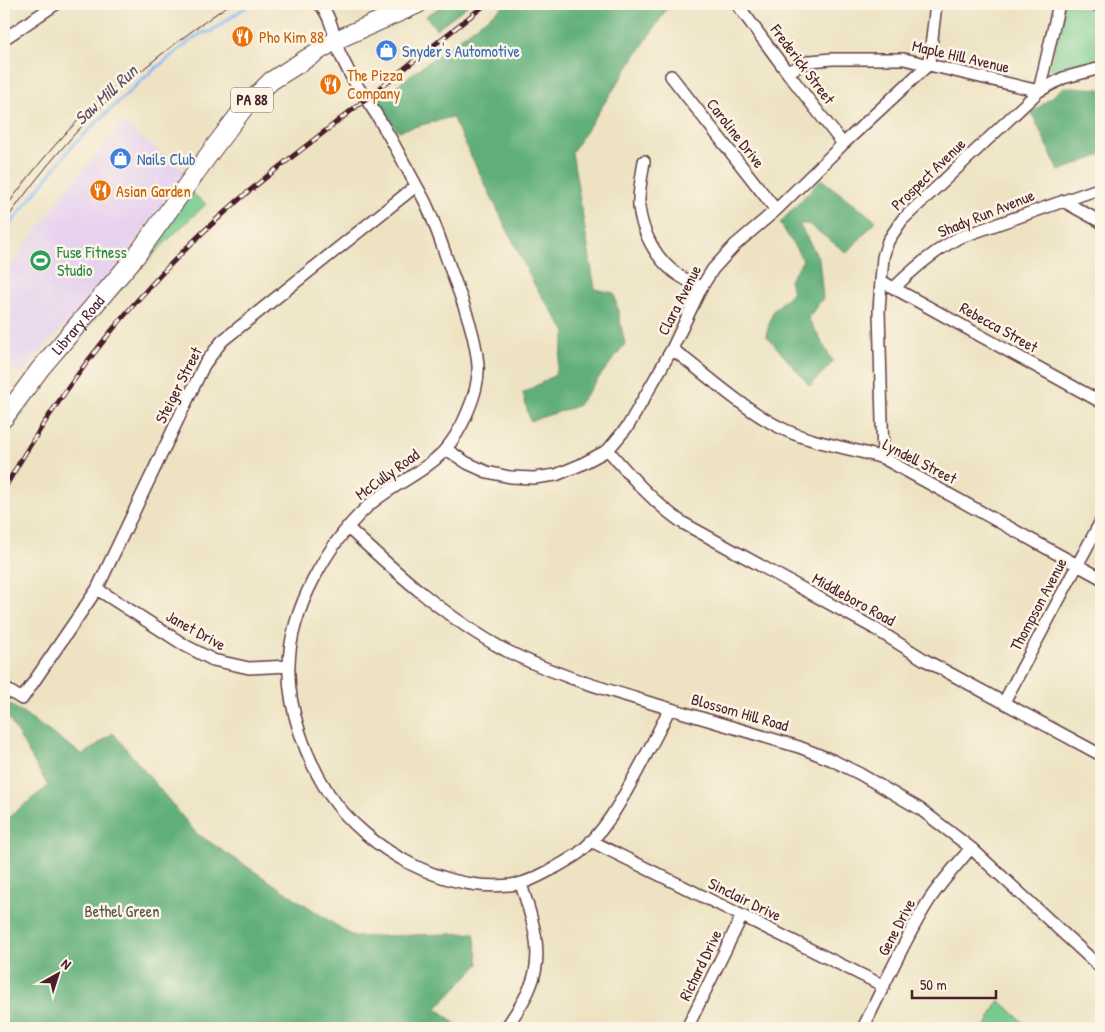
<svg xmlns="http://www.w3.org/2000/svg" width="1105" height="1032" font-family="'Patrick Hand',sans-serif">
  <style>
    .built { fill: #e7d2ef }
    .green { fill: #77cb8f; stroke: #60755d }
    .forest { fill: #61af7a; stroke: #566752 }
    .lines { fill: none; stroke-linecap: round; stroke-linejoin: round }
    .stream { stroke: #8abaf6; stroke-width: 3 }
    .minor-casing { stroke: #623c42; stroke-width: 14 }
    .primary-casing { stroke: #623c42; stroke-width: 20 }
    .minor { stroke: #fff; stroke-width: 11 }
    .primary { stroke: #fff; stroke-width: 18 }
    .tram { stroke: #4a1f2b; stroke-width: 1 }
    .rail-casing { stroke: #4a1f2b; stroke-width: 5 }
    .rail { stroke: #fcf5e5; stroke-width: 3; stroke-dasharray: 9; stroke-linecap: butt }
    .labels { text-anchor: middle; stroke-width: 5; stroke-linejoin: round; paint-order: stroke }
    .shield { fill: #fcf5e5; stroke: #7f5f63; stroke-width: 1 }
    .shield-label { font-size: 15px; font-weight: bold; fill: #4a1f2b }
    .food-label { font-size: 16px; fill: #c56008; stroke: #fcf5e5; text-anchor: start }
    .shop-label { font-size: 16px; fill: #366cbe; stroke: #fcf5e5; text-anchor: start }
    .street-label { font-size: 16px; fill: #4a1f2b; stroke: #fcf5e5 }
    .leisure-label { font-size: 16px; fill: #27864d; stroke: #fcf5e5; text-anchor: start }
    .park-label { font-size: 16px; fill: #585349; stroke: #fcf5e5 }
    .water-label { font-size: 18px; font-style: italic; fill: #5d4e68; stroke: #fcf5e5 }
  </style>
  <rect width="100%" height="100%" fill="#fcf5e5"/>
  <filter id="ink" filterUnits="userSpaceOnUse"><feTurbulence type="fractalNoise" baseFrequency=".02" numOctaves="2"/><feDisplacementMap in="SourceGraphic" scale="10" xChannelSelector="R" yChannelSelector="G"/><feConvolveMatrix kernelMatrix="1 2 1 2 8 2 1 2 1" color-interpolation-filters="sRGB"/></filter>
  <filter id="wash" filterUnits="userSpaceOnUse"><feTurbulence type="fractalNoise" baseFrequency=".0096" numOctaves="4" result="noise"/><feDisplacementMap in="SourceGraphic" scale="20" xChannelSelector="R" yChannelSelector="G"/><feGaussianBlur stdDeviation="1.12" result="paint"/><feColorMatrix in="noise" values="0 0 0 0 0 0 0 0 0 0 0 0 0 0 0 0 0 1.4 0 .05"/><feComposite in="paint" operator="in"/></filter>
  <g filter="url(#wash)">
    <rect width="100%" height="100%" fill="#ede3c3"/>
    <path class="built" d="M123 123 186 173 116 267 21 374 4 362V278L18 255 72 183Z"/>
    <path class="green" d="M1064 4 1101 12V63L1058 75 1050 68Z
      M192 193 206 204C129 274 61 353 4 441V433L35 386Z
      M999 1000 1029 1028H985Z"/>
    <path class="forest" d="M445 4H470L436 29 426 16Z
      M506 4H670L572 152 595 289 614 293 625 344 577 406 530 421 523 393 555 375 566 332 535 286 452 117 398 131 376 101Z
      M1064 87 1101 89V155L1059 171 1032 113Z
      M821 179 876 221 847 253 808 224H799L819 259 823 298 808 318 833 362 810 386 766 335 773 311 793 292 789 281 803 260 780 223Z
      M4 700 83 755 113 733 196 833 354 937 474 933 479 964 437 1008 460 1028H4V821L48 786 4 710Z"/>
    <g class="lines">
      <path class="stream" d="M301 4H307
        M4 232 74 144 144 78 190 41 202 33 210 32 250 4"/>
    </g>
  </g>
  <g filter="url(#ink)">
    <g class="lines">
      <defs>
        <path id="minor" d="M319 4C332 16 334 38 340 54 343 60 346 66 349 72 359 91 372 106 382 124 392 140 400 156 409 172 415 184 423 196 428 208 437 229 444 251 452 273 463 303 475 332 478 365 479 380 474 397 468 411 462 426 454 440 443 452 421 475 389 486 366 508 327 545 290 610 289 665 287 707 306 759 329 794 368 851 448 895 518 884 533 881 566 862 579 853 606 831 622 799 638 770 649 749 660 730 669 709
          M737 4 787 72 843 144
          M1093 4 1101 6
          M4 39 56 4
          M787 72 810 61 832 59H904L1039 91 1059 4
          M671 76 776 210
          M644 161C642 176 638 192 639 207 642 232 655 257 674 272 682 278 692 283 701 288
          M1063 201 1101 222
          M881 281 1101 402
          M894 288C914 268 933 252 958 238L1101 188
          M672 349C706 374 743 409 781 428 813 444 849 447 883 458L1101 578
          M446 449 467 463 487 472 510 477 534 478 556 475 580 465 608 450 628 426 672 349 701 288 713 269 735 245 776 210 843 144 929 64 936 4
          M608 450C631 477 654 503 683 523L874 628 925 660 1101 755
          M883 458 879 311 881 281 883 257 888 241 902 220 1039 91 1063 78 1101 68
          M347 527C396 572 446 618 505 650 552 674 601 688 651 703 700 718 750 732 799 747L832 760 860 774 920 809 971 848 1101 968
          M97 589 186 646 213 660 249 668 289 666
          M4 688 22 699 97 589 204 365 222 341 416 186
          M1004 702 1101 521
          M591 841 884 986
          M506 1028C515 1014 525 1001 531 985 545 951 531 916 521 884
          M687 1028 742 916
          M863 1028C884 986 903 942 928 902 940 883 956 866 971 848"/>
        <g id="primary">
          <path id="s1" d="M4 418 40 369 136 256 215 146 244 108 271 81 336 40 418 4"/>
        </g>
      </defs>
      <use href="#minor" class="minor-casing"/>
      <use href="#primary" class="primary-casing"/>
      <use href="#minor" class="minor"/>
      <use href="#primary" class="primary"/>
      <path class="tram" d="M4 210C36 165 71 124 113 87
        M4 223C23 196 43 170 65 145 112 90 171 45 230 4"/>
      <defs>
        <path id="rail" d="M4 489C64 383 142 284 234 204 267 175 303 149 338 121 387 82 437 43 486 4"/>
      </defs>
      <use href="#rail" class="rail-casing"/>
      <use href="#rail" class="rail"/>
    </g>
  </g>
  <defs>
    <symbol id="restaurant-disc" viewBox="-11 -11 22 22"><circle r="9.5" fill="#e8710a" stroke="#fcf5e5"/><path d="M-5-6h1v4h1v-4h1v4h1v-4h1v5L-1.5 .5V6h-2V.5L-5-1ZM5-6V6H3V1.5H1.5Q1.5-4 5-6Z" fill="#fff"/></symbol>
    <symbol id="shop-disc" viewBox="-11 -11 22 22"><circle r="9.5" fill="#3f7fe0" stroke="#fcf5e5"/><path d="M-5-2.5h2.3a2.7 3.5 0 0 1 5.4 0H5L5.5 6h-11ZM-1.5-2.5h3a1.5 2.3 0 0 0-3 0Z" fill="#fff"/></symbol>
    <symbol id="stadium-disc" viewBox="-11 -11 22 22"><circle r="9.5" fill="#2e9e5b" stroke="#fcf5e5"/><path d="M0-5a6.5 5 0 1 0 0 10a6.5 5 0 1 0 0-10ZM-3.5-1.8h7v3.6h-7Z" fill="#fff"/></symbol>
  </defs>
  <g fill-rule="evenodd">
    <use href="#restaurant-disc" x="230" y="24" width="25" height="25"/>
    <use href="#shop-disc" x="374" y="38" width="25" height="25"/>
    <use href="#restaurant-disc" x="318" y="72" width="25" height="25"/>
    <use href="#shop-disc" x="108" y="146" width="25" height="25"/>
    <use href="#restaurant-disc" x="88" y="178" width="25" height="25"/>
    <use href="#stadium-disc" x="28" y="248" width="25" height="25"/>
  </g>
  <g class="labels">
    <rect class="shield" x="231" y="87.5" width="42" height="25" rx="4"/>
    <g class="shield-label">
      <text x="252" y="105">PA 88</text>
    </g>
    <g class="food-label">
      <text x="259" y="43">Pho Kim 88</text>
      <text x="347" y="81">The Pizza<tspan x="347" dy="18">Company</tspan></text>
      <text x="116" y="197">Asian Garden</text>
    </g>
    <g class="shop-label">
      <text x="402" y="57">Snyder's Automotive</text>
      <text x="137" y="165">Nails Club</text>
    </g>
    <g class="street-label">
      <text transform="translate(961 56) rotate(13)" y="6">Maple Hill Avenue</text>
      <text transform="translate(803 64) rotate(53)" y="6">Frederick Street</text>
      <text transform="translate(736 133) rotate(52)" y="6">Caroline Drive</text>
      <text transform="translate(928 174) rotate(-44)" y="6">Prospect Avenue</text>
      <text transform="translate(986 213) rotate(-22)" y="6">Shady Run Avenue</text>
      <text transform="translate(679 300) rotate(-63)" y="6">Clara Avenue</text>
      <text dy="6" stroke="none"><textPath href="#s1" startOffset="119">Library Road</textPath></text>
      <text transform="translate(999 327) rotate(29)" y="6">Rebecca Street</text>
      <text transform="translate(178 385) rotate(-63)" y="6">Steiger Street</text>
      <text transform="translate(920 461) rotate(27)" y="6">Lyndell Street</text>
      <text transform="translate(387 474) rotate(-36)" y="6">McCully Road</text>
      <text transform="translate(854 599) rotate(29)" y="6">Middleboro Road</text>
      <text transform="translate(1038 604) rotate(-62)" y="6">Thompson Avenue</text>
      <text transform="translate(196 630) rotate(29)" y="6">Janet Drive</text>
      <text transform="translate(740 712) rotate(16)" y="6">Blossom Hill Road</text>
      <text transform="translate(745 899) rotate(26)" y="6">Sinclair Drive</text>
      <text transform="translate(896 927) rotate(-62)" y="6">Gene Drive</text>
      <text transform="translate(700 965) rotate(-64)" y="6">Richard Drive</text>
    </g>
    <g class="leisure-label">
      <text x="57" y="258">Fuse Fitness<tspan x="57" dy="18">Studio</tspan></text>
    </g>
    <g class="park-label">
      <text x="122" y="917">Bethel Green</text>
    </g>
    <g class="water-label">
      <text transform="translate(106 95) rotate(-43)" y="6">Saw Mill Run</text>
    </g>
  </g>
  <rect width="1105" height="1032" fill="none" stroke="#fcf5e5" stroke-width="20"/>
  <g transform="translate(58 974) rotate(39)" stroke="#fcf5e5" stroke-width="4" paint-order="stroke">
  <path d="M0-4L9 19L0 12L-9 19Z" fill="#4a1f2b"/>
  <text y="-8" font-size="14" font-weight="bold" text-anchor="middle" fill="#4a1f2b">N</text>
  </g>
  <path d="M912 990v8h84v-8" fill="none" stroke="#4a1f2b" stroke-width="2.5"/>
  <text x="920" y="990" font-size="15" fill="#4a1f2b" stroke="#fcf5e5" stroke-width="4" paint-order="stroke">50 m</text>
</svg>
